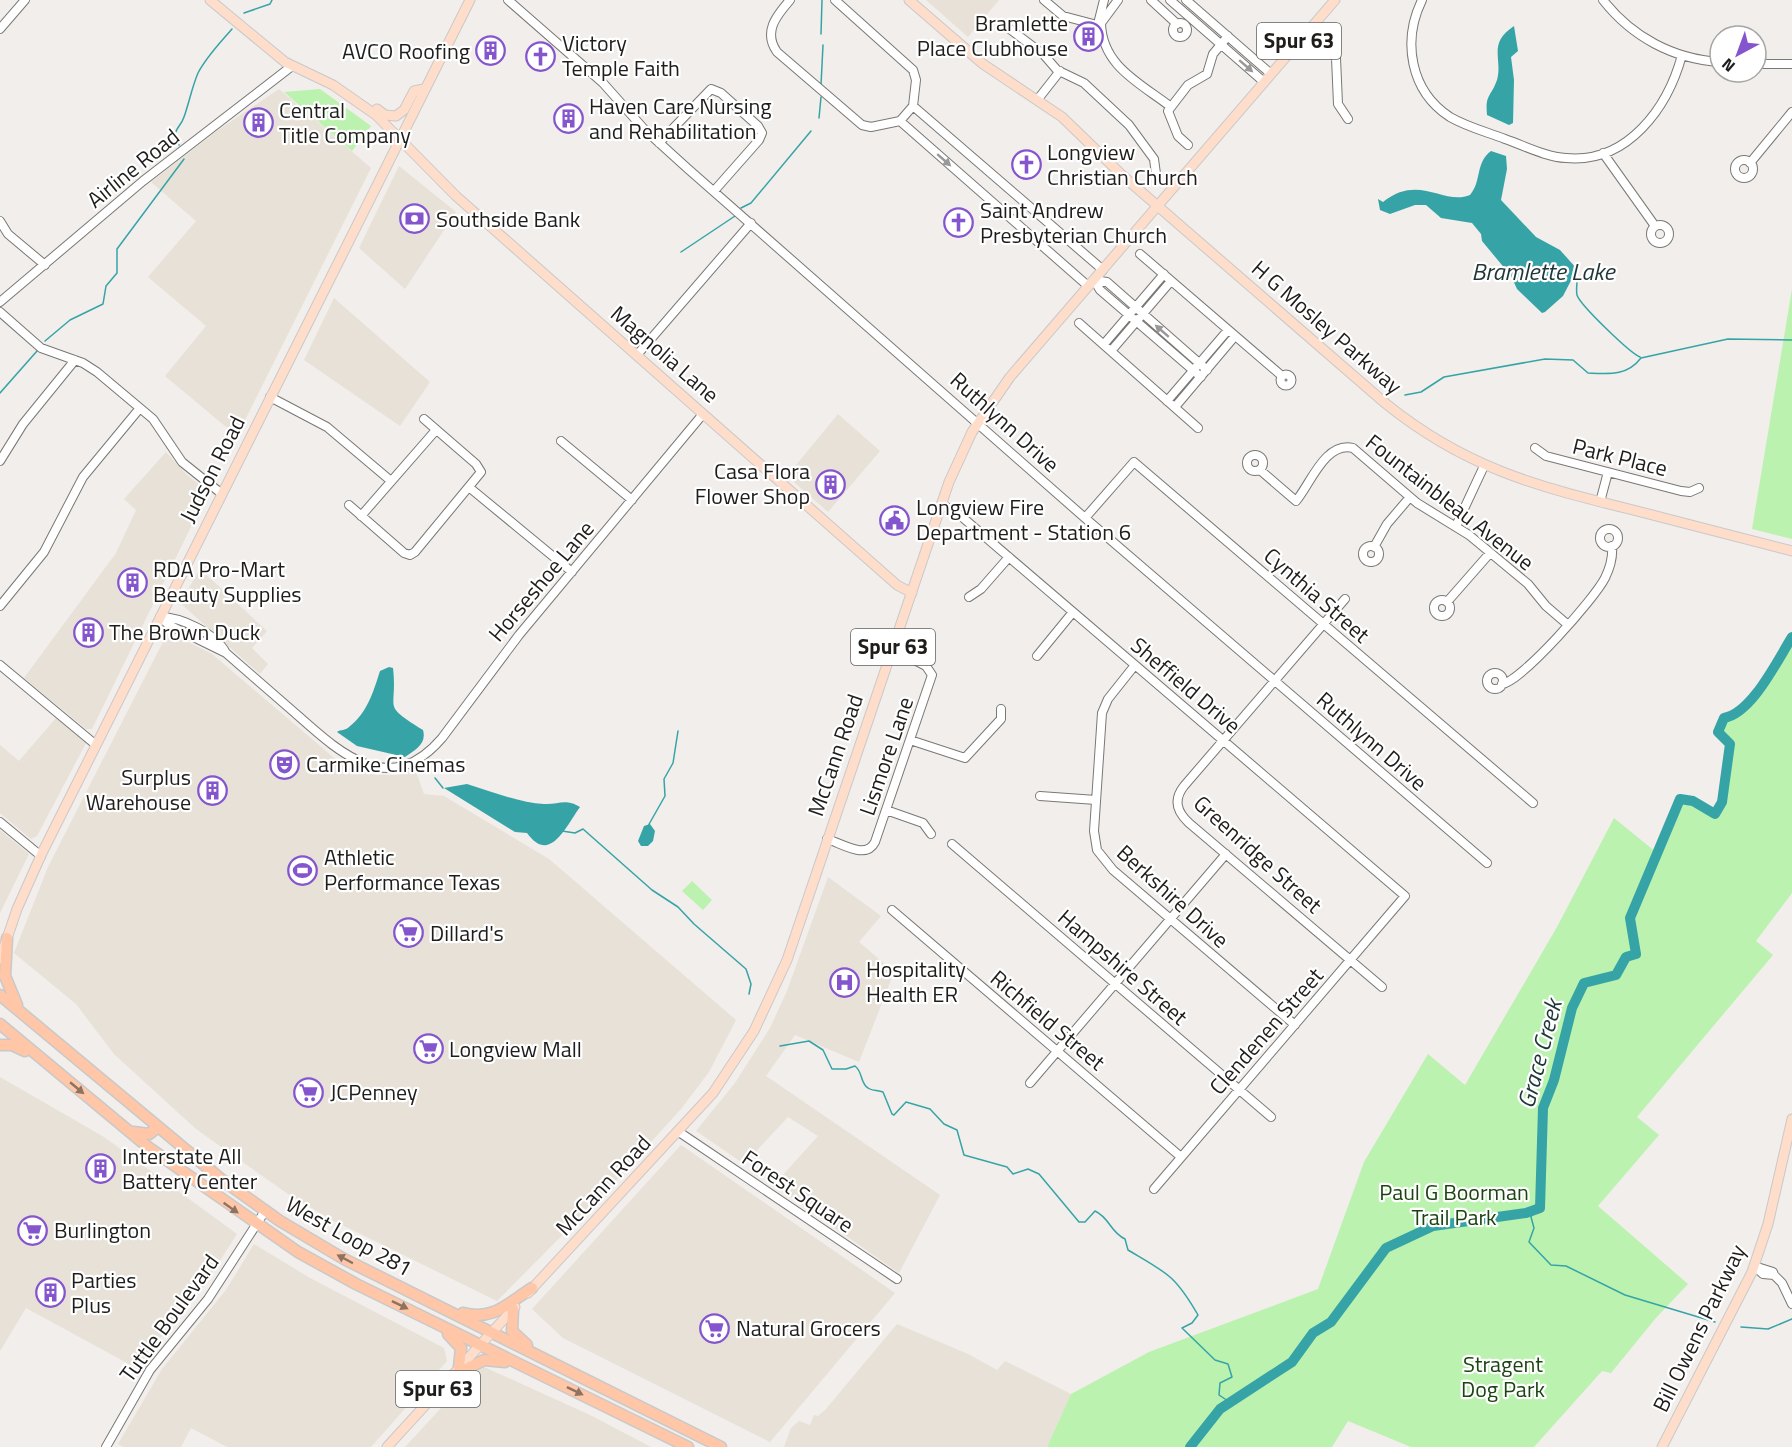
<svg xmlns="http://www.w3.org/2000/svg" width="1792" height="1447" font-family="'Titillium Web',sans-serif">
  <style>
    .built { fill: #e7e1d7 }
    .green { fill: #bbf2af }
    .water { fill: #36a4a6 }
    .lines { fill: none; stroke-linecap: round; stroke-linejoin: round }
    .stream { stroke: #36a4a6; stroke-width: 1.5 }
    .river { stroke: #36a4a6; stroke-width: 10 }
    .minor-casing { stroke: #7a7875; stroke-width: 10 }
    .major-casing { stroke: #c9c9c9; stroke-width: 11 }
    .highway-casing { stroke: #c9c9c9; stroke-width: 13 }
    .minor { stroke: #fff; stroke-width: 8 }
    .major { stroke: #ffddcb; stroke-width: 9 }
    .highway { stroke: #ffc6a8; stroke-width: 10 }
    .oneway { fill: #9a9999 }
    .oneway2 { fill: #8e7262 }
    .labels { text-anchor: middle; stroke-width: 4.5; stroke-linejoin: round; paint-order: stroke }
    .shield { fill: #fff; stroke: #626160; stroke-width: 1.5 }
    .shield-label { font-size: 21px; font-weight: bold; fill: #1e1d1c }
    .poi-label { font-size: 22px; fill: #1e1d1c; stroke: #fff; text-anchor: start }
    .street-label { font-size: 22px; fill: #1e1d1c; stroke: #fff }
    .park-label { font-size: 22px; fill: #1c4412; stroke: #fff }
    .water-label { font-size: 24px; font-style: italic; fill: #1e3637; stroke: #fff }
  </style>
  <rect width="100%" height="100%" fill="#f1eeeb"/>
  <path class="built" d="M926 0H999L968 37Z
    M279 89 371 168 237 436 165 376 206 326 148 277 196 221 151 182 217 131Z
    M399 166 456 212 405 289 359 248Z
    M334 298 430 382 400 426 304 360Z
    M838 414 880 451 828 512 787 476Z
    M166 452 186 474 208 492 92 729H86L24 678 116 553 136 510 124 499Z
    M200 569 267 631 252 648 268 664 260 674 180 603Z
    M168 632 212 654 340 763 357 772 378 775H397L415 769 424 794 444 796 549 859 736 1020 709 1072 681 1109 612 1185 497 1301 330 1219 288 1194 196 1129 114 1054 76 1004 14 953 48 867Z
    M56 718 86 743 37 836 31 839 0 813V745L19 761Z
    M0 830 29 854 0 913Z
    M828 877 881 916 859 942 894 972 859 1062 795 1035 766 1076 940 1195 899 1273 774 1185 818 1136 788 1117 744 1164 696 1131 735 1083 770 1028 787 991Z
    M0 1077 104 1137 237 1234 200 1292 156 1343 138 1369 26 1308 0 1351Z
    M681 1145 895 1293 770 1442 563 1338 532 1309Z
    M254 1244 310 1278 444 1348 447 1361 371 1447H227L191 1428 181 1447H123L118 1444 162 1369 226 1290Z
    M897 1324 968 1354 997 1370 1005 1361 1071 1394 1047 1447H784L791 1428 799 1421 810 1425 814 1415 818 1416 826 1409Z
    M484 1367 590 1415 651 1447H405L478 1368Z"/>
  <path class="green" d="M320 89 371 126 352 151 284 92Z
    M1792 289V539L1752 529Z
    M1792 637V893L1756 941 1773 955 1637 1117 1659 1135 1598 1206 1688 1284 1655 1319 1611 1373 1602 1371 1534 1447H1411L1348 1421 1332 1447H1047L1071 1394 1149 1352 1318 1289 1364 1162 1428 1054 1465 1085 1557 927 1614 818 1657 853 1680 799 1693 801 1715 814 1722 802 1730 744 1718 732 1724 718C1752 712 1776 661 1792 637Z
    M692 881 712 900 703 910 682 891Z"/>
  <path class="water" d="M1514 26 1518 51 1511 57 1514 80 1513 123 1509 125 1487 115C1485 94 1491 97 1497 80 1503 58 1487 44 1514 26Z
    M1491 151 1506 156 1507 169 1501 200 1536 237 1560 250 1577 269 1563 296 1545 312 1542 313 1517 289 1511 276 1482 241 1481 234 1472 223 1441 218 1426 205H1415L1390 214 1380 210 1378 199 1383 202C1419 173 1444 206 1470 195 1482 181 1475 163 1491 151Z
    M389 667 393 668C398 712 380 703 423 730 427 744 415 750 405 757L357 746 337 732C341 729 345 731 349 727 367 713 373 693 380 671Z
    M467 784C490 791 520 803 544 804 558 805 565 798 580 807 566 826 550 865 527 833L515 832 444 788Z
    M650 824 655 831 653 841 648 846H641L638 841 644 826Z"/>
  <g class="lines">
    <path class="stream" d="M244 13 270 4 272 0
      M821 34 822 0
      M821 85 823 45
      M819 118 821 97
      M179 145C170 130 180 129 184 117 189 103 192 87 198 73 207 56 220 43 232 29
      M741 208 751 203 811 131
      M681 252 735 216
      M1573 276 1577 281C1577 285 1576 291 1577 295 1580 305 1630 353 1640 357
      M45 341 70 320 103 304 106 286 117 273V249L184 159
      M0 393 37 351
      M1405 395 1421 392 1444 377 1545 359 1573 360 1588 373C1610 374 1627 376 1641 358L1728 339 1792 340
      M435 778 443 788
      M648 826 665 796 664 779 673 763 678 731
      M562 831 575 833 583 829 652 890 678 907 694 924 746 969 751 984 749 994
      M780 1046 809 1041 823 1050 832 1069H846L855 1066C863 1072 860 1083 868 1088 872 1091 878 1090 883 1092L892 1114 894 1115 906 1102 930 1109 944 1124 957 1130 964 1155 1007 1167 1013 1174 1028 1169 1039 1174 1079 1222H1085L1095 1211C1110 1218 1110 1232 1125 1239L1128 1250C1167 1273 1175 1275 1198 1315L1192 1323 1182 1328 1215 1360 1228 1364 1232 1377 1220 1383 1219 1395 1231 1403
      M1534 1210 1531 1217 1534 1228 1529 1242 1551 1265 1566 1266 1625 1295 1715 1322
      M1741 1327 1768 1329 1792 1319"/>
    <path class="river" d="M1190 1447 1220 1409 1292 1362 1313 1333 1331 1322 1386 1248 1433 1226 1526 1213 1540 1208 1543 1108 1554 1080 1572 1008 1584 983 1616 975 1626 957 1636 954 1630 918 1680 799 1693 801 1715 814 1722 802 1730 744 1718 732 1724 718C1752 713 1777 661 1792 637"/>
    <defs>
      <path id="minor" d="M508 0 603 83 644 129 687 168 1085 518 1487 863
        M790 0C776 16 763 32 777 52L862 125 871 127 900 121 913 106 916 80 913 70 835 0
        M1044 0 1063 16 1101 26
        M1104 0 1099 20 1101 23 1118 0
        M1151 0 1177 24
        M1170 0 1264 82
        M1186 0 1271 74
        M1422 0C1402 41 1410 91 1450 117 1467 127 1487 132 1505 139 1525 146 1546 157 1566 158 1628 164 1668 107 1682 55
        M1603 0C1632 37 1673 59 1720 62
        M1173 30a7 7 0 1 1 14 0a7 7 0 1 1-14 0Z
        M1002 23 1044 55 1057 70 1084 83 1129 125 1154 159 1156 174
        M1101 23C1102 66 1140 83 1171 107
        M0 29 25 0
        M1308 30 1336 58 1338 104 1348 119
        M1756 64H1792
        M1038 99 1060 71
        M913 106 1103 270
        M900 121 1088 286
        M659 143 711 89 721 93 758 126 762 133 759 140 714 191
        M1188 145 1178 136 1168 111 1188 85 1207 74 1213 54 1228 36
        M1603 153 1655 226
        M1735 169a9 9 0 1 1 18 0a9 9 0 1 1-18 0Z
        M1750 163 1792 112
        M0 221 8 234 45 265
        M1651 234a9 9 0 1 1 18 0a9 9 0 1 1-18 0Z
        M1140 254 1282 376
        M1094 280 1107 282 1207 370
        M1094 280 1100 290 1201 377
        M0 302 143 181 292 66
        M0 312 41 348 83 363 97 372 153 419 182 462 222 494
        M1079 323 1198 428
        M1104 344 1164 274
        M1111 351 1171 281
        M637 355 751 223
        M1280.5 380a5.5 5.5 0 1 1 11 0a5.5 5.5 0 1 1-11 0Z
        M270 397 327 427 391 481
        M1167 401 1228 330
        M1175 407 1235 336
        M561 441 632 500
        M1535 448 1546 456 1681 491 1690 492 1699 488
        M1247 463a8 8 0 1 1 16 0a8 8 0 1 1-16 0Z
        M0 461 23 424 75 360
        M1260 470 1296 501C1310 485 1325 441 1353 448L1417 503 1469 535 1528 584 1546 606 1567 624
        M470 488 572 572
        M1600 502 1608 472
        M349 505 404 553 410 555 415 552 481 472 476 464 424 419
        M942 505 955 511 1405 896 1154 1189
        M361 516 436 430
        M1085 518 1134 462 1533 803
        M1456 526 1484 466
        M1600 538a9 9 0 1 1 18 0a9 9 0 1 1-18 0Z
        M1363 554a8 8 0 1 1 16 0a8 8 0 1 1-16 0Z
        M1374 547 1387 524 1410 497
        M969 597 981 589 1009 557
        M1345 599 1184 786C1173 800 1177 812 1189 823L1382 987
        M1434 608a8 8 0 1 1 16 0a8 8 0 1 1-16 0Z
        M1447 602 1490 553
        M0 606 44 552 83 477 140 408
        M160 617C182 617 216 634 226 653 249 673 272 693 295 713 340 753 389 800 442 738L519 635 703 414
        M160 617 169 625 226 653
        M1037 656 1073 612
        M0 665 96 745
        M1135 665 1108 699 1102 713 1094 831 1097 850 1113 870 1295 1025
        M1487 681a8 8 0 1 1 16 0a8 8 0 1 1-16 0Z
        M1502 684C1522 681 1595 598 1605 578 1610 568 1613 557 1612 546
        M910 740 965 758 1001 719V709
        M1040 796 1096 800
        M886 810 923 823 931 834
        M0 822 41 856
        M827 839C843 844 866 860 875 842L932 675 926 666 893 649
        M952 844 1271 1117
        M892 910 1181 1157
        M1030 1083 1226 854
        M679 1132 897 1279
        M1754 1266 1773 1272 1774 1275 1763 1274Z
        M1774 1275 1782 1283 1792 1304
        M106 1447 150 1370 208 1299 265 1211"/>
      <path id="major" d="M210 0 285 62 333 85 376 115 456 196 897 585 912 593
        M909 0 983 64 1062 117 1123 176 1385 403C1465 468 1536 486 1633 510 1686 524 1739 537 1792 551
        M377 109 385 115 396 116 404 110 414 91 424 89
        M0 959 17 909 42 853 470 0
        M528 1293 713 1093 754 1031 787 960 949 482 972 432 1010 377 1335 0
        M387 1447 515 1307
        M1662 1447 1752 1272 1768 1224 1792 1119"/>
      <path id="highway" d="M7 938 5 976 17 1005
        M0 995 221 1179 280 1221 344 1259 721 1447
        M0 1024 148 1147 298 1252 356 1284 688 1447
        M0 1045H12L25 1051
        M133 1132 149 1134 158 1127
        M513 1309 512 1331 527 1345
        M463 1313C493 1321 507 1304 532 1288
        M448 1334 461 1348 459 1367
        M450 1377 484 1360 505 1362"/>
    </defs>
    <use href="#minor" class="minor-casing"/>
    <use href="#major" class="major-casing"/>
    <use href="#highway" class="highway-casing"/>
    <use href="#minor" class="minor"/>
    <use href="#major" class="major"/>
    <use href="#highway" class="highway"/>
  </g>
  <defs><path id="oneway-solid" d="M-6-.8H1V-3.2L6.5 0L1 3.2V.8H-6Z" transform="scale(1.5)"/></defs>
  <g class="oneway">
    <use href="#oneway-solid" transform="translate(1246 66) rotate(41)"/>
    <use href="#oneway-solid" transform="translate(944 160) rotate(41)"/>
    <use href="#oneway-solid" transform="translate(1162 331) rotate(-139)"/>
  </g>
  <g class="oneway2">
    <use href="#oneway-solid" transform="translate(77 1088) rotate(40)"/>
    <use href="#oneway-solid" transform="translate(231 1208) rotate(35)"/>
    <use href="#oneway-solid" transform="translate(345 1259) rotate(-152)"/>
    <use href="#oneway-solid" transform="translate(400 1305) rotate(26)"/>
    <use href="#oneway-solid" transform="translate(575 1391) rotate(26)"/>
  </g>
  <defs>
    <symbol id="building-ring" viewBox="-11 -11 22 22"><circle r="9.5" fill="#fff" stroke="#8555ce" stroke-width="1.5"/><path d="M-4-6H4V6H1V3H-1V6H-4ZM-2.5-4.3h1.7v1.8h-1.7ZM.8-4.3h1.7v1.8H.8ZM-2.5-1h1.7V.8h-1.7ZM.8-1h1.7V.8H.8Z" fill="#8555ce"/></symbol>
    <symbol id="church-ring" viewBox="-11 -11 22 22"><circle r="9.5" fill="#fff" stroke="#8555ce" stroke-width="1.5"/><path d="M-1.2-6h2.4v3.5h3.3v2.4h-3.3V6h-2.4V-.1h-3.3v-2.4h3.3Z" fill="#8555ce"/></symbol>
    <symbol id="bank-ring" viewBox="-11 -11 22 22"><circle r="9.5" fill="#fff" stroke="#8555ce" stroke-width="1.5"/><path d="M-6-4H6V4H-6ZM0-2.3a2.3 2.3 0 1 0 0 4.6a2.3 2.3 0 1 0 0-4.6Z" fill="#8555ce"/></symbol>
    <symbol id="civic-ring" viewBox="-11 -11 22 22"><circle r="9.5" fill="#fff" stroke="#8555ce" stroke-width="1.5"/><path d="M-.6-6.5H3V-4.5H.6V-3L4-1V1h2V6H-6V1h2V-1L-.6-3ZM-1.2 2.5V6h2.4V2.5Z" fill="#8555ce"/></symbol>
    <symbol id="theatre-ring" viewBox="-11 -11 22 22"><circle r="9.5" fill="#fff" stroke="#8555ce" stroke-width="1.5"/><path d="M-5-5.5Q0-4 5-5.5V0Q5 5 0 6Q-5 5-5 0ZM-3.3-2.5H-1v1.5H-3.3ZM1-2.5H3.3v1.5H1ZM-2.8 1Q0 5.5 2.8 1Z" fill="#8555ce"/></symbol>
    <symbol id="stadium-ring" viewBox="-11 -11 22 22"><circle r="9.5" fill="#fff" stroke="#8555ce" stroke-width="1.5"/><path d="M0-5a6.5 5 0 1 0 0 10a6.5 5 0 1 0 0-10ZM-3.5-1.8h7v3.6h-7Z" fill="#8555ce"/></symbol>
    <symbol id="supermarket-ring" viewBox="-11 -11 22 22"><circle r="9.5" fill="#fff" stroke="#8555ce" stroke-width="1.5"/><path d="M-6-5.5h2.5l.6 2H6L4.5 2H-2.5L-4.4-4H-6ZM-1.5 3.2a1.3 1.3 0 1 0 .1 0ZM3 3.2a1.3 1.3 0 1 0 .1 0Z" fill="#8555ce"/></symbol>
    <symbol id="hospital-ring" viewBox="-11 -11 22 22"><circle r="9.5" fill="#fff" stroke="#8555ce" stroke-width="1.5"/><path d="M-5-5h3v3.5h4V-5h3V5h-3V1.5h-4V5h-3Z" fill="#8555ce"/></symbol>
  </defs>
  <g fill-rule="evenodd">
    <use href="#building-ring" x="1072" y="20" width="33" height="33"/>
    <use href="#building-ring" x="474" y="34" width="33" height="33"/>
    <use href="#church-ring" x="524" y="40" width="33" height="33"/>
    <use href="#building-ring" x="552" y="102" width="33" height="33"/>
    <use href="#building-ring" x="242" y="106" width="33" height="33"/>
    <use href="#church-ring" x="1010" y="148" width="33" height="33"/>
    <use href="#bank-ring" x="398" y="202" width="33" height="33"/>
    <use href="#church-ring" x="942" y="206" width="33" height="33"/>
    <use href="#building-ring" x="814" y="468" width="33" height="33"/>
    <use href="#civic-ring" x="878" y="504" width="33" height="33"/>
    <use href="#building-ring" x="116" y="566" width="33" height="33"/>
    <use href="#building-ring" x="72" y="616" width="33" height="33"/>
    <use href="#theatre-ring" x="268" y="748" width="33" height="33"/>
    <use href="#building-ring" x="196" y="774" width="33" height="33"/>
    <use href="#stadium-ring" x="286" y="854" width="33" height="33"/>
    <use href="#supermarket-ring" x="392" y="916" width="33" height="33"/>
    <use href="#hospital-ring" x="828" y="966" width="33" height="33"/>
    <use href="#supermarket-ring" x="412" y="1032" width="33" height="33"/>
    <use href="#supermarket-ring" x="292" y="1076" width="33" height="33"/>
    <use href="#building-ring" x="84" y="1152" width="33" height="33"/>
    <use href="#supermarket-ring" x="16" y="1214" width="33" height="33"/>
    <use href="#building-ring" x="34" y="1276" width="33" height="33"/>
    <use href="#supermarket-ring" x="698" y="1312" width="33" height="33"/>
  </g>
  <g class="labels">
    <g class="shield">
      <rect x="1257" y="23" width="84" height="36" rx="4.5"/>
      <rect x="851" y="629" width="84" height="36" rx="4.5"/>
      <rect x="396" y="1371" width="84" height="36" rx="4.5"/>
    </g>
    <g class="shield-label">
      <text x="1299" y="48">Spur 63</text>
      <text x="893" y="654">Spur 63</text>
      <text x="438" y="1396">Spur 63</text>
    </g>
    <g class="poi-label">
      <text x="1068" y="31" text-anchor="end">Bramlette<tspan x="1068" dy="25">Place Clubhouse</tspan></text>
      <text x="562" y="51">Victory<tspan x="562" dy="25">Temple Faith</tspan></text>
      <text x="470" y="59" text-anchor="end">AVCO Roofing</text>
      <text x="589" y="114">Haven Care Nursing<tspan x="589" dy="25">and Rehabilitation</tspan></text>
      <text x="279" y="118">Central<tspan x="279" dy="25">Title Company</tspan></text>
      <text x="1047" y="160">Longview<tspan x="1047" dy="25">Christian Church</tspan></text>
      <text x="980" y="218">Saint Andrew<tspan x="980" dy="25">Presbyterian Church</tspan></text>
      <text x="436" y="227">Southside Bank</text>
      <text x="810" y="479" text-anchor="end">Casa Flora<tspan x="810" dy="25">Flower Shop</tspan></text>
      <text x="916" y="515">Longview Fire<tspan x="916" dy="25">Department - Station 6</tspan></text>
      <text x="153" y="577">RDA Pro-Mart<tspan x="153" dy="25">Beauty Supplies</tspan></text>
      <text x="109" y="640">The Brown Duck</text>
      <text x="306" y="772">Carmike Cinemas</text>
      <text x="191" y="785" text-anchor="end">Surplus<tspan x="191" dy="25">Warehouse</tspan></text>
      <text x="324" y="865">Athletic<tspan x="324" dy="25">Performance Texas</tspan></text>
      <text x="430" y="941">Dillard's</text>
      <text x="866" y="977">Hospitality<tspan x="866" dy="25">Health ER</tspan></text>
      <text x="449" y="1057">Longview Mall</text>
      <text x="330" y="1100">JCPenney</text>
      <text x="122" y="1164">Interstate All<tspan x="122" dy="25">Battery Center</tspan></text>
      <text x="54" y="1238">Burlington</text>
      <text x="71" y="1288">Parties<tspan x="71" dy="25">Plus</tspan></text>
      <text x="736" y="1336">Natural Grocers</text>
    </g>
    <g class="street-label">
      <text transform="translate(133 168) rotate(-39)" y="8">Airline Road</text>
      <text transform="translate(1327 327) rotate(41)" y="8">H G Mosley Parkway</text>
      <text transform="translate(665 354) rotate(41)" y="8">Magnolia Lane</text>
      <text transform="translate(1005 422) rotate(42)" y="8">Ruthlynn Drive</text>
      <text transform="translate(1620 457) rotate(14)" y="8">Park Place</text>
      <text transform="translate(212 469) rotate(-63)" y="8">Judson Road</text>
      <text transform="translate(1450 502) rotate(38)" y="8">Fountainbleau Avenue</text>
      <text transform="translate(541 581) rotate(-50)" y="8">Horseshoe Lane</text>
      <text transform="translate(1317 595) rotate(41)" y="8">Cynthia Street</text>
      <text transform="translate(1186 685) rotate(40)" y="8">Sheffield Drive</text>
      <text transform="translate(1372 741) rotate(41)" y="8">Ruthlynn Drive</text>
      <text transform="translate(835 755) rotate(-71)" y="8">McCann Road</text>
      <text transform="translate(886 756) rotate(-71)" y="8">Lismore Lane</text>
      <text transform="translate(1258 854) rotate(42)" y="8">Greenridge Street</text>
      <text transform="translate(1173 896) rotate(42)" y="8">Berkshire Drive</text>
      <text transform="translate(1123 967) rotate(41)" y="8">Hampshire Street</text>
      <text transform="translate(1048 1020) rotate(40)" y="8">Richfield Street</text>
      <text transform="translate(1266 1031) rotate(-49)" y="8">Clendenen Street</text>
      <text transform="translate(603 1185) rotate(-47)" y="8">McCann Road</text>
      <text transform="translate(798 1191) rotate(34)" y="8">Forest Square</text>
      <text transform="translate(349 1236) rotate(29)" y="8">West Loop 281</text>
      <text transform="translate(169 1318) rotate(-54)" y="8">Tuttle Boulevard</text>
      <text transform="translate(1699 1328) rotate(-64)" y="8">Bill Owens Parkway</text>
    </g>
    <g class="park-label">
      <text x="1454" y="1200">Paul G Boorman<tspan x="1454" dy="25">Trail Park</tspan></text>
      <text x="1503" y="1372">Stragent<tspan x="1503" dy="25">Dog Park</tspan></text>
    </g>
    <g class="water-label">
      <text x="1543" y="280">Bramlette Lake</text>
      <text transform="translate(1540 1054) rotate(-75)" y="8">Grace Creek</text>
    </g>
  </g>
  <g transform="translate(1738 54) rotate(221)"><circle r="28" fill="#ffffff" stroke="#a5a5a4" stroke-width="1.5"/>
  <path d="M0-4.5L10 22L0 15L-10 22Z" fill="#8555ce"/>
  <text y="-9" font-size="16" font-weight="bold" text-anchor="middle" fill="#1e1d1c">N</text>
  </g>
</svg>
